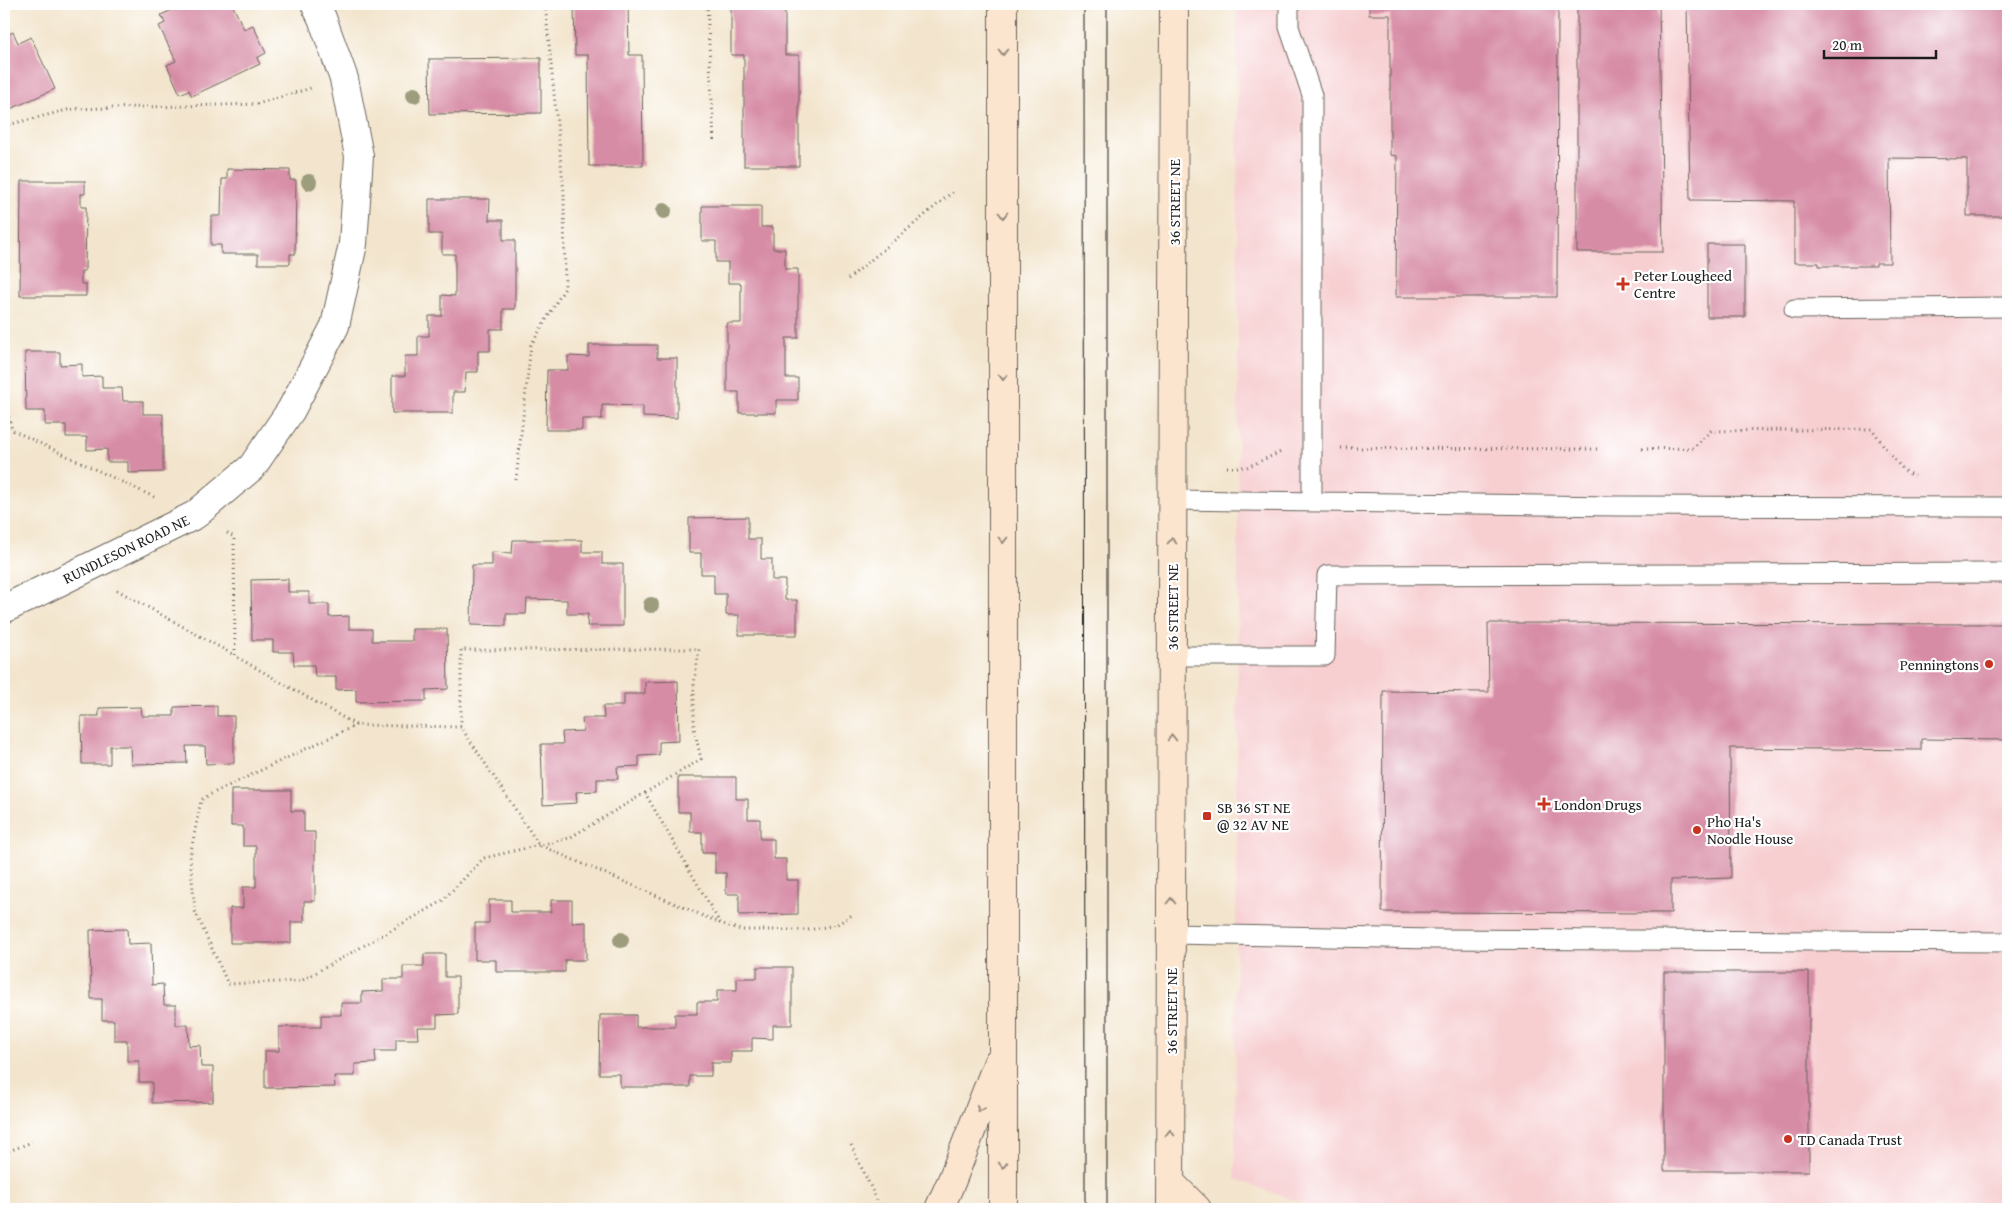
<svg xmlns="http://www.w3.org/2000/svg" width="2012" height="1213" viewBox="0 0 2012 1213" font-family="'Gentium Book Plus',serif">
<rect width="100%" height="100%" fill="#fff"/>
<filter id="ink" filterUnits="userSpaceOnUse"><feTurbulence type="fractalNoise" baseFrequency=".02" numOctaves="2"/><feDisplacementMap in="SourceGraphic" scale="10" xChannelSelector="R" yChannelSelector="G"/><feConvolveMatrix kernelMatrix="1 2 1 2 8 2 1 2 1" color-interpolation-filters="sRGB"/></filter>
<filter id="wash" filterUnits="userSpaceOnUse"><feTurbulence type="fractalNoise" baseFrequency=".0096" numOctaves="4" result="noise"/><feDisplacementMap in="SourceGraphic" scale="20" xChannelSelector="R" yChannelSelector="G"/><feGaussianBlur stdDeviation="1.12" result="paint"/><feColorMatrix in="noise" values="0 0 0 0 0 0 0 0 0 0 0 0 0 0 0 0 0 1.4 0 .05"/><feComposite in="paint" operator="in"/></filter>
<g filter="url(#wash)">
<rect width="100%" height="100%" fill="#f3e5cd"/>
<path fill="#f7cfd1" d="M1237,4H2008V1209H1317L1235,1179L1238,564Z"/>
<g id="blocks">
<path fill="#d78ca6" d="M185,4H232L244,29L253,25L266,53L257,58L260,64L192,96L189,90L180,94L167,65L176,61L159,26L165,23L161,15Z
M574,4H628L629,55H642L643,166H589L588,55H575Z
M731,4H785V55H799V166H744V55H731Z
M1369,4H1558L1557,297H1396L1397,156L1390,155V15H1369Z
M1577,4H1659L1663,252H1577Z
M1687,4H2008V216H1967V159L1889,158L1890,263H1876V266H1819V263H1794V201L1690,200Z
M4,23L9,34L13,32L18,43L31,37L55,89L4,112Z
M541,58V113L430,114L429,59Z
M227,169L290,170V180H296L295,254H290V264H258V254H221V245H211V216H221L222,179H227Z
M21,181H85V194H81V207H86L85,271H81V284H86V296H20Z
M429,199H490L489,220H503V240H515V309H503V329H490V351H478V372H466L465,392H453V413H392V376H405V356H418V336H429V316H442V295L455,296V254H442V234H429Z
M702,206H761V227H773V249H785V269H798V338H786V378H798V400H776V413H739V392H727V323H741V283H728V262H716V241H702Z
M1707,244H1745V317H1707Z
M589,345H657V358H677V418L643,417V406L602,405V419H582V430H546L547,370H568V356L589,357Z
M25,352H60V365L82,364V377L102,376V388H122L123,401H143V414H163V472L128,473V462H107V449L87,450V437H66V425H45V411H26Z
M748,517V539H761V559H772V580H785V600H797V635H739V615H726V594H714V574H701V553H689V518Z
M513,540H582V552H602V564H623V626H587L588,614H567V600L527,599L526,614H506V626L471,625L472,565H492V552L512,553Z
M288,579V592H309V604H329V617L349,616V629H372V641H412V629H447L448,689L426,690V701L356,702V689L336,690V677H315L314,665H294L293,652H273V640H252L251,580Z
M1488,623L2008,624V740L1921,739V750L1730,748L1731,878L1671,880V913L1382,912L1383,691L1489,692Z
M678,681L679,741L659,742V755L639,756V766L617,767L618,779H597V791L576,792L577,803L543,805L541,744H563L562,732L583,731L582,718H604L603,706H624V694H645V682Z
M217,706V716H234V763L206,764L205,746H186L187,763L131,764L130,746H110V764H82L81,716H99V708L141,707L142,716H174V707Z
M678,777H736V799H748V819H760V839H774V859H786V880H798V914L739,915V894H726V873H715V853H702V832H690V812H678Z
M231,790H291V811H304V832H315V901H304V922H291V943H230V908H243V887H256V846H243V826H231Z
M489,900H511V912H551V900H572V923L586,922V960H565V972H496V960H475V923H489Z
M127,929L128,944L151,943L152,985L163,984L164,1005H176V1025H188L189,1046L200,1045L201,1067H213V1102L152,1103V1082H139V1061H127V1040H114V1020H102V999H91L90,930Z
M424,954H445V977H458V1014L437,1015V1027H417L418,1039H396V1051H375L376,1063L355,1064V1076H334L335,1087L265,1088V1051H279V1027H321V1015H341V1003H362V992L383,991V979H403V966H424Z
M757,967H792V1025H773V1039L752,1038V1051H731V1063H711V1076H690V1087H620V1074H599L600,1015H636V1027H675V1014H697V1002H717V990H737V978H757Z
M1664,972H1809V1171H1664Z"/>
</g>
</g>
<g filter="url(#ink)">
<use href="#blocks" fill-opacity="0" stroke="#67625a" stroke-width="1"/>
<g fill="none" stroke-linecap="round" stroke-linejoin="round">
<g stroke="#67625a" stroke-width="21">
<path id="lane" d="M1289,4V27L1312,95V502
M1794,309L2008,307
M1173,500L1617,506L2008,507
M1172,656H1325L1327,575L2008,573
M1171,934L1434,939L2008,942"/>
</g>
<g stroke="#67625a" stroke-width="30">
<path id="street" d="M4,609L195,515L252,467L291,410L335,326L353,244L359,156L344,79L322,18L315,4"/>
</g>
<g stroke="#67625a" stroke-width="30">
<path id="secondary" d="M1003,4V1209
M1170,1182L1197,1209
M939,1209L952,1180L998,1062
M1170,1209L1174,4"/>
</g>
<path stroke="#67625a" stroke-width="3" stroke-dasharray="1 4" stroke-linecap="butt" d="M707,4L714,140
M4,126L71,109L257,104L311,88
M848,279L955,190
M4,397L12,430L154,497
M1341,448L1598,449
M1642,449L1693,448L1711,431L1872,429C1882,442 1899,471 1914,476
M1227,467H1247L1283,451
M516,480L531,345L565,288L564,193L545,4
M227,533L234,537L235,656L356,725L461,727
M117,590L234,655
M356,725L209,795L201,800L190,856L195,911L228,984L301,981L441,902L484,858L569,838L645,793L720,923L741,930H808L836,925L852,915
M645,793L701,759L694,728V684L699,649L461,650V727L539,845L720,923
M851,1145L881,1209
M4,1153L32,1142"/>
<use href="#lane" stroke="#fff" stroke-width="19"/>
<use href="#street" stroke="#fff" stroke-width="28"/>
<use href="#secondary" stroke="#fce5cf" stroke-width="28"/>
<path stroke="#1c1c1c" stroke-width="1" d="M1084,4L1085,1209
M1107,4V1209"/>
</g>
<g fill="#9d9d7e">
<circle cx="414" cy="95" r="8"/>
<circle cx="309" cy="182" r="8"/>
<circle cx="664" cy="211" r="8"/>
<circle cx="651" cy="605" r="8"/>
<circle cx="621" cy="940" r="8"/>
</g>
<defs><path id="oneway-chevron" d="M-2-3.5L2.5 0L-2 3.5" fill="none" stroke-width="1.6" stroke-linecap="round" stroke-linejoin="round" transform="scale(1.25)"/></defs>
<g stroke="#978b7e">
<use href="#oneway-chevron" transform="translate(1003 52) rotate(90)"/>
<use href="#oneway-chevron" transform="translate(1003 215) rotate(90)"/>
<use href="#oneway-chevron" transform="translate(1003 377) rotate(90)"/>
<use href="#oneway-chevron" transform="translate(1003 540) rotate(90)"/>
<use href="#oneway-chevron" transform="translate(1172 541) rotate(-90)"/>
<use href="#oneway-chevron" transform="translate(1172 738) rotate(-90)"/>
<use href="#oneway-chevron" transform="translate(1171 901) rotate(-90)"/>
<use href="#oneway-chevron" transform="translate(980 1109) rotate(111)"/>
<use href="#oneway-chevron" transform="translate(1170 1133) rotate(-90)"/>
<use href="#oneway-chevron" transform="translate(1003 1165) rotate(90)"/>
</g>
</g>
<g fill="#c8321e" stroke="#fff" stroke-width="2">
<path d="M1620.5 276.5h5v5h5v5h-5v5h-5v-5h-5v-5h5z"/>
<circle cx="1989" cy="664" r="5"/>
<path d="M1541.5 796.5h5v5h5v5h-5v5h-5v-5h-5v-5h5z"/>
<rect x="1202" y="811" width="10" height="10" rx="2.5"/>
<circle cx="1697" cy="830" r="5"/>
<circle cx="1788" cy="1139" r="5"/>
</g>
<g text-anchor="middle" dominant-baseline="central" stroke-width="4.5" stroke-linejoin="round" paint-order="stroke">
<g font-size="15" fill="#1c1c1c" stroke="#fff">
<text transform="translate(1174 202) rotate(-90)">36 STREET NE</text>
<text transform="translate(126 549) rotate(-26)">RUNDLESON ROAD NE</text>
<text transform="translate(1172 607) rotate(-90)">36 STREET NE</text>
<text transform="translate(1171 1011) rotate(-90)">36 STREET NE</text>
</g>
<g font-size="15" fill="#1c1c1c" stroke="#fff" text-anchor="start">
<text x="1634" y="275">Peter Lougheed<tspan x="1634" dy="17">Centre</tspan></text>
<text x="1979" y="664" text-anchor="end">Penningtons</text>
<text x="1554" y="804">London Drugs</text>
<text x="1217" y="807">SB 36 ST NE<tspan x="1217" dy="17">@ 32 AV NE</tspan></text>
<text x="1707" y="821">Pho Ha's<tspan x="1707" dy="17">Noodle House</tspan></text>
<text x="1798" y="1139">TD Canada Trust</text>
</g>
</g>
<rect width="2012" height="1213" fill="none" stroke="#fff" stroke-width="20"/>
<path d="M1824 50v8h112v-8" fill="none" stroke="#1c1c1c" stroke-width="2.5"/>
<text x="1832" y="50" font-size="15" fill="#1c1c1c" stroke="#ffffff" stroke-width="4" paint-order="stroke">20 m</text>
</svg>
